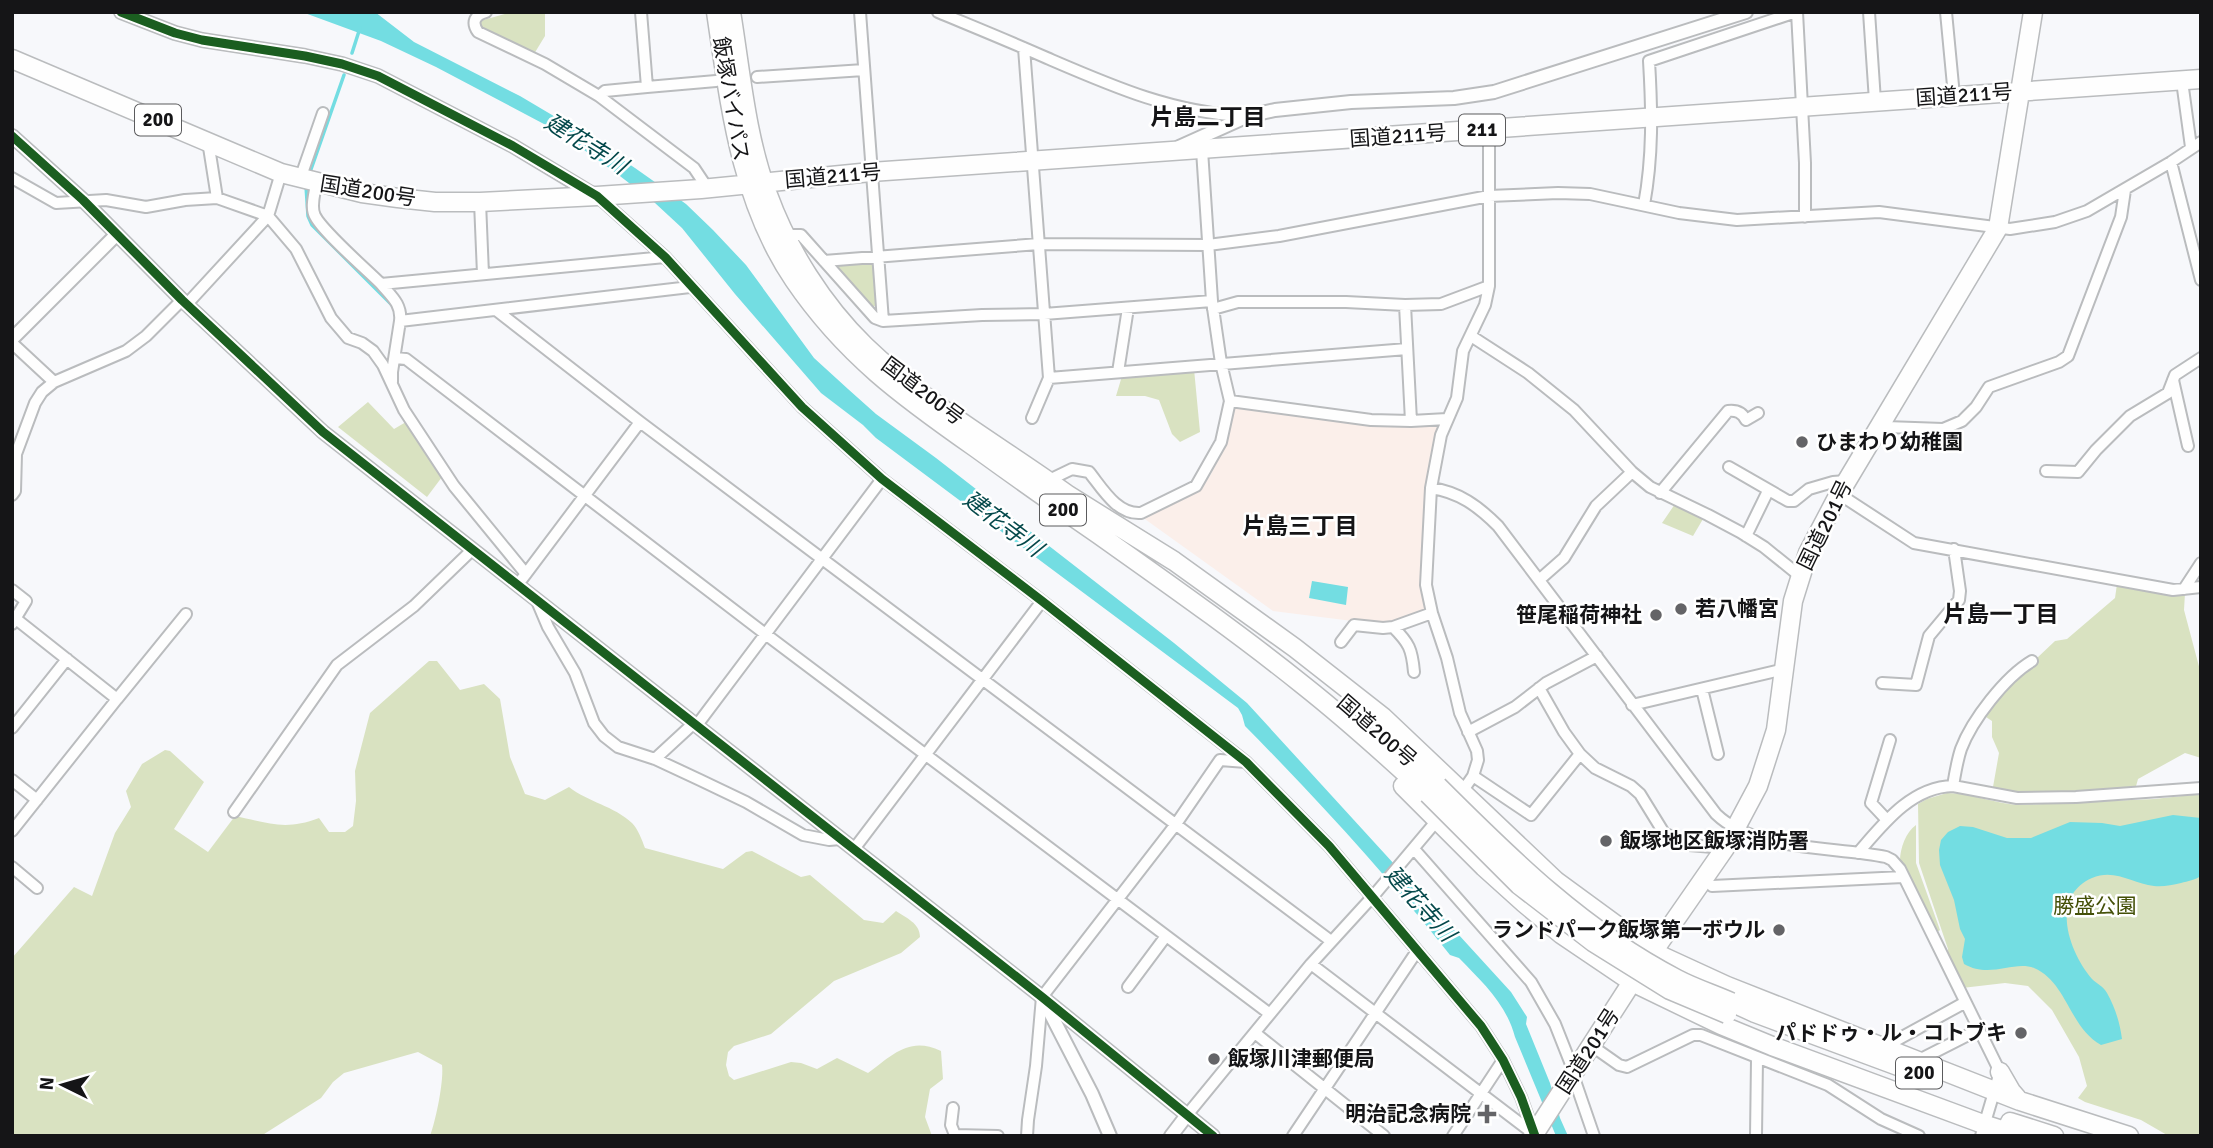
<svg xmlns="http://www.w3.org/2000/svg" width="2213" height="1148" viewBox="0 0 2213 1148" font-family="Signika,'Noto Sans JP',sans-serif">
<rect width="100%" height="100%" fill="#f7f8fb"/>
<path fill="#fbefea" d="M1233,404L1441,423L1428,611L1384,625L1273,611L1142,517L1198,490L1210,476L1225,446Z"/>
<path fill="#d9e2c1" d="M512,12H545V36L534,54L482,30L480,21Z
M870,260L875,263L878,305L872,307L835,267L837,263Z
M1194,369L1200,432L1180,442L1172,434L1159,400L1145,396H1116L1122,376Z
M368,402L394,429L406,422L442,477L427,497L338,427Z
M1675,504L1703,519L1693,536L1662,523Z
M2117,584L2185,593L2184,610L2201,674V758L2185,753L2138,779L2135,790C2089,792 2037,800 1993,787L1999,753L1992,737V721L1983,715L2018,676L2055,641L2067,639L2115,598Z
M429,661H437L460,690L484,684L500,699L510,757L525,794L545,800L569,787C588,802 614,806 632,823C638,829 642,840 645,848L723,869L746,852L752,851L801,877L810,875L864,920L883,923L896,911C906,918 920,923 920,937L901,953L834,981L771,1034L734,1046L728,1052L726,1065L729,1076L734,1080L791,1062L801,1063L817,1069L837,1058L868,1073C893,1055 909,1036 941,1051L943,1079L930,1089L925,1117L932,1136H430C436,1120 444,1081 442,1065L418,1052L344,1073L333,1082L321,1098L261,1136H12V958L74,887L92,896L115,833L131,807L126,791L142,764L165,750L170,751L204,782L174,829L208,852L235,816C269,823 285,831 319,818L329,832H345L353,826L356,801L355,771L370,713Z
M1947,793C1972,793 1995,804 2020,805L2154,799L2201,794V1136L2167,1135L2141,1120L2085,1102L2078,1098L2087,1086L2079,1057L2052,1010L2028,986L2005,983L1962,988L1947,957L1948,949L1919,863L1918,804L1927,799Z
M1916,825V863L1940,930L1936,933L1900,861C1900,848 1906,832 1916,825Z"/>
<path fill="#73dde2" d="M302,12H375L414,42L520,96L574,128L635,168L686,204L713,230L746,265L814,358L848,389L876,414L936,458L1174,643L1247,703L1511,992L1527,1017L1526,1024L1550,1083L1560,1118L1568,1136H1556L1515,1037C1506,1003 1482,982 1459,958L1450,955C1386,874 1317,799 1245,726L1242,715L1238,708L876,438L863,425L821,393L735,294L682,228L655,203L616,173L559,132L436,67L381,41Z
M1312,581L1348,587L1346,605L1309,598Z
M2173,815L2201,818V876C2195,880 2188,881 2181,883C2172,885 2163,887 2154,886C2133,884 2115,868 2092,878C2049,897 2069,952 2092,979C2097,984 2103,986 2107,993C2115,1007 2120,1023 2122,1039L2101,1045C2069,1027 2067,982 2034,968C2014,960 1990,979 1964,964L1962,957L1965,939L1960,929L1954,900L1940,865L1939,850L1941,840L1948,832L1960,826L1973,827L2007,838H2031L2070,822L2102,823L2120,826Z"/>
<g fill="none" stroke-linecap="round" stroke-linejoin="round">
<path stroke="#73dde2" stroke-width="3.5" d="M352,53L360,28
M309,175L344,75
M306,186L308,216L312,225L392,305"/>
<g stroke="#babcbe" stroke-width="14">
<path id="minor" d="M486,12C475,15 471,22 478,32L545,64L599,96
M641,12L647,87L716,81
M860,12L883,321L982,315L1044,314L1212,301
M938,12C974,27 1011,42 1047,58C1112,86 1173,113 1245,116
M1797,12L1805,163V217
M1869,12L1875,101
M1946,12L1954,96
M1024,48L1049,378L1407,349
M757,77L864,70
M2182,81L2191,147
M647,87L605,91L599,96L694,168L708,189
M208,141L217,198
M2171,162L2201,280
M12,178L56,203L106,200L146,207L185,200L217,198L268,216L296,249L331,318L348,338L362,343L373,351L383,365L404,410L454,486L526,574
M300,179L323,113
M316,183C315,193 310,207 315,216C323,232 366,269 381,284L665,257
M597,196L665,257L802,407L882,479L1042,601L1246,762L1329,846L1481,1026L1503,1060L1521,1097L1535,1136
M480,202L483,274
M1644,205C1653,156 1652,110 1649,61L1796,12
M787,235H801L875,318L883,321
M824,261L1039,244L1208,245L1279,236L1489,196L1558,193L1590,194L1679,213L1737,220L1879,212L2010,229L2055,222L2087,211L2171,162L2201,142
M381,284C391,296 402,304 400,321
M187,304L268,216L281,173
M1405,305L1411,421L1447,419
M1213,309L1238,302H1346L1405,305L1441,304L1489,286
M496,310L640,422L1331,941
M1471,336L1528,373L1574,410L1632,472L1650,487L1708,515L1740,532L1764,547L1800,576
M12,343L54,382
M395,358L406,359L764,633L1270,1014
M1118,372L1128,308
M2173,380L2188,446
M392,382V372L400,321L690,287
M1230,401L1371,420L1411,421
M1032,418L1049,378
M1881,425L1886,427L1943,429L1962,421L1976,407L1989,387L2059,362L2068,356L2121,217L2125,190
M1729,467L1788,501H1794L1809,489L1833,482L1846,481
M2046,471L2078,472L2096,450L2130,416L2168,393L2175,375L2201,358
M1047,481L1072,469L1089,472C1102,488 1117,515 1141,513L1196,486L1221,442L1230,401L1221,363L1212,301L1202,150
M1431,488C1459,492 1478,506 1498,526L1716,814C1755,852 1835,846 1886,857L1892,860L1900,869L2000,1072L1981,1136
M1660,493L1728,411C1736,410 1742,412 1746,420L1758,413
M1839,494L1914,543L2173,590L2201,587
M12,495L15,491L16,454L35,403L42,392L54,382L126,351L146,336L182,300
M1746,536L1768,491
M522,579L640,422
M1539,580L1564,558L1596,506L1632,472
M2184,589L2201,563
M12,590L26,601L12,624
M537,601L548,627L575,673L594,723L604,736L618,747L655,759L700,780L746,802L803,835L829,840L840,839
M1393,627C1409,643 1412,649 1414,672
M1341,642L1354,625L1383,628L1393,627L1432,613
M1882,683L1916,685L1929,636L1959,600L1960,591L1954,549
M1539,688L1564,732L1580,754
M1702,689L1718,754
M117,699L186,614
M1632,705L1785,669
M697,725L882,479
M12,728L67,659
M1468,732L1515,707L1546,683L1597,656
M655,759L694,723
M1473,776L1531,815L1580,754L1595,768L1631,786L1640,794L1664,833L1689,845L1725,848
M12,780L37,800
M1953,786C1955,774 1957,761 1961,749C1972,720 2005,677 2032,661
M1459,796L1473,776L1478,760L1477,751L1460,713L1447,658L1432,613L1426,585L1431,488L1441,435L1457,398L1463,351L1485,305L1489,286V130
M234,812L337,665L414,606L472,550
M1887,820L1871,803L1890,740
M12,831L117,699L16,619
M854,849L1042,601
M1414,849L1531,982L1555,1024L1574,1072
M1858,853C1883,824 1911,787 1953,786L2017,798L2076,797L2201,788
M12,867L37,888
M1712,886L1903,877
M1311,964L1534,1134
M1128,987L1166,936
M1255,1033L1384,1136
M1592,1046L1619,1065L1627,1067L1693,1035H1701L1828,1085L1881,1119L1919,1136
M1884,1047L1964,1003
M1919,1060L1978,1030
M1573,1075L1594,1136
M953,1108L951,1125L955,1135L998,1136
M1187,1115L1311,964L1375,894L1439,818
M1027,1136L1028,1120L1036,1066L1042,997L1176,824L1220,760L1246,762
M1293,1136L1417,951
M1453,1136L1503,1060
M1756,1136L1757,1059"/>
</g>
<g stroke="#babcbe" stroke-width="16">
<path id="tertiary" d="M121,12L175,33L202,40L305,56L342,64L378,76L513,146L596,196
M12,136L83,200L182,300L323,432L1042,997L1213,1136
M1179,147L1248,116L1275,110L1351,102L1454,98L1494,92L1746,12
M12,339L116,235
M1044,1001L1092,1094L1110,1136
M1171,1136L1187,1115"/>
</g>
<g stroke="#babcbe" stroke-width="21">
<path id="trunk" d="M716,12C730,105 740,200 794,280C845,355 903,397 976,448C1016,477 1057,506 1098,534C1167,583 1237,632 1303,685C1346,719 1387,756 1428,794
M731,12C741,73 746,137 768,195C788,250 823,305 865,346C926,405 1007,450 1075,500
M12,59L281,173L362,193L398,198L435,202H480L597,196L701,189L871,172L2201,79
M1068,495L1174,561L1295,648L1383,717L1556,881L1653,952L1727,986L2020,1101L2129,1136
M1390,740L1438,786
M1403,786L1484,867L1524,903L1561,934L1632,982L1721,1025L1772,1046L1983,1124L2021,1136
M1731,1002L1755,1013L1914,1072
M2000,1072L2011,1091L2017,1098
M2010,1122L2054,1136
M1533,1136L1632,982L1725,848L1758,786L1776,730L1793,601L1808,553L1839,494L1998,228L2033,12"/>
</g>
<use href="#minor" stroke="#fefefe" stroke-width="10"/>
<use href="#tertiary" stroke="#fefefe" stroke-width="12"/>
<use href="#trunk" stroke="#fefefe" stroke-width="18"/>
<g stroke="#babcbe" stroke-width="21" stroke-linecap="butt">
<path id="trunk-bridge" d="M1438,786C1511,859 1584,931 1677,979C1694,988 1713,994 1731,1002
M1428,794L1519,885L1593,942L1670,990L1727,1014"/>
</g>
<use href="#trunk-bridge" stroke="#fefefe" stroke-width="18"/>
<g stroke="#fff" stroke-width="13">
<path id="cycleway" d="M121,12L175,33L202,40L305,56L342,64L378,76L513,146L597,196L665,257L802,407L882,479L1042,601L1246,762L1329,846L1481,1026L1503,1060L1521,1097L1535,1136
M12,136L83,200L182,300L323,432L1042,997L1213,1136"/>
</g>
<use href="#cycleway" stroke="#1b5e20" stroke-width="9"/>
</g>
<g fill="#646467" stroke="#fff" stroke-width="2.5">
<circle cx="1802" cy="442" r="7"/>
<circle cx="1681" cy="609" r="7"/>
<circle cx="1656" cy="615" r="7"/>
<circle cx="1606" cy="841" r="7"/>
<circle cx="1779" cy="930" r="7"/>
<circle cx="2021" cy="1033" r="7"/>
<circle cx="1214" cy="1059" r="7"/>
<path d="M1483.5 1103.5h7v7h7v7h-7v7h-7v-7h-7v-7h7z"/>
</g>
<g text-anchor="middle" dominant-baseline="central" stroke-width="5" stroke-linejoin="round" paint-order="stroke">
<g fill="#fff" stroke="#5b5b5d" stroke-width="2">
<rect x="135" y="104.5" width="46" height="31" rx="5"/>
<rect x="1459" y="114.5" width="46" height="31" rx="5"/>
<rect x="1040" y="494.5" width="46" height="31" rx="5"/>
<rect x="1896" y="1057.5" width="46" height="31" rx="5"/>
</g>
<g font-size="19" font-weight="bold" fill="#151517">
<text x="158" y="120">200</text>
<text x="1482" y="130">211</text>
<text x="1063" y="510">200</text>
<text x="1919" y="1073">200</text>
</g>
<g font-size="21" fill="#151517" stroke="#fff">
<text transform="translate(1964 95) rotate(-4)">国道211号</text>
<text transform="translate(731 99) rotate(80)">飯塚バイパス</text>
<text transform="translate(1398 136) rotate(-4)">国道211号</text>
<text transform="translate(833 176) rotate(-5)">国道211号</text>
<text transform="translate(368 191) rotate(9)">国道200号</text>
<text transform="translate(923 391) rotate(37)">国道200号</text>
<text transform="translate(1825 525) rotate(-64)">国道201号</text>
<text transform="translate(1377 731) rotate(41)">国道200号</text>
<text transform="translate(1588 1051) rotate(-57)">国道201号</text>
</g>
<g font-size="21" font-weight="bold" fill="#151517" stroke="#fff" text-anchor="start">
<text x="1816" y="442">ひまわり幼稚園</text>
<text x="1695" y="609">若八幡宮</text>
<text x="1642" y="615" text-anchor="end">笹尾稲荷神社</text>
<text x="1620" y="841">飯塚地区飯塚消防署</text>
<text x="1765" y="930" text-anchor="end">ランドパーク飯塚第一ボウル</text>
<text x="2007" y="1033" text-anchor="end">パドドゥ・ル・コトブキ</text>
<text x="1228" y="1059">飯塚川津郵便局</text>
<text x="1471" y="1114" text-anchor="end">明治記念病院</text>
</g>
<g font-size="21" fill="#445008" stroke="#fff">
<text x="2095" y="906">勝盛公園</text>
</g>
<g font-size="23" font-weight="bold" fill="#151517" stroke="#fff">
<text x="1208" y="117">片島二丁目</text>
<text x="1300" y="526">片島三丁目</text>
<text x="2001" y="614">片島一丁目</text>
</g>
<g font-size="23" font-style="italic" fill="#05494b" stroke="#fff">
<text transform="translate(586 144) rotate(32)">建花寺川</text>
<text transform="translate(1003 524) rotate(37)">建花寺川</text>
<text transform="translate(1420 904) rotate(48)">建花寺川</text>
</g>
</g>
<rect width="2213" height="1148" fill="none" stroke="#151517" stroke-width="28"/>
<g transform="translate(63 1085) rotate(275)" stroke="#ffffff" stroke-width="5" paint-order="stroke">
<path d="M0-5L12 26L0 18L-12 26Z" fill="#151517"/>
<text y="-10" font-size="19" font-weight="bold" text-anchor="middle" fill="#151517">N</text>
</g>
</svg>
